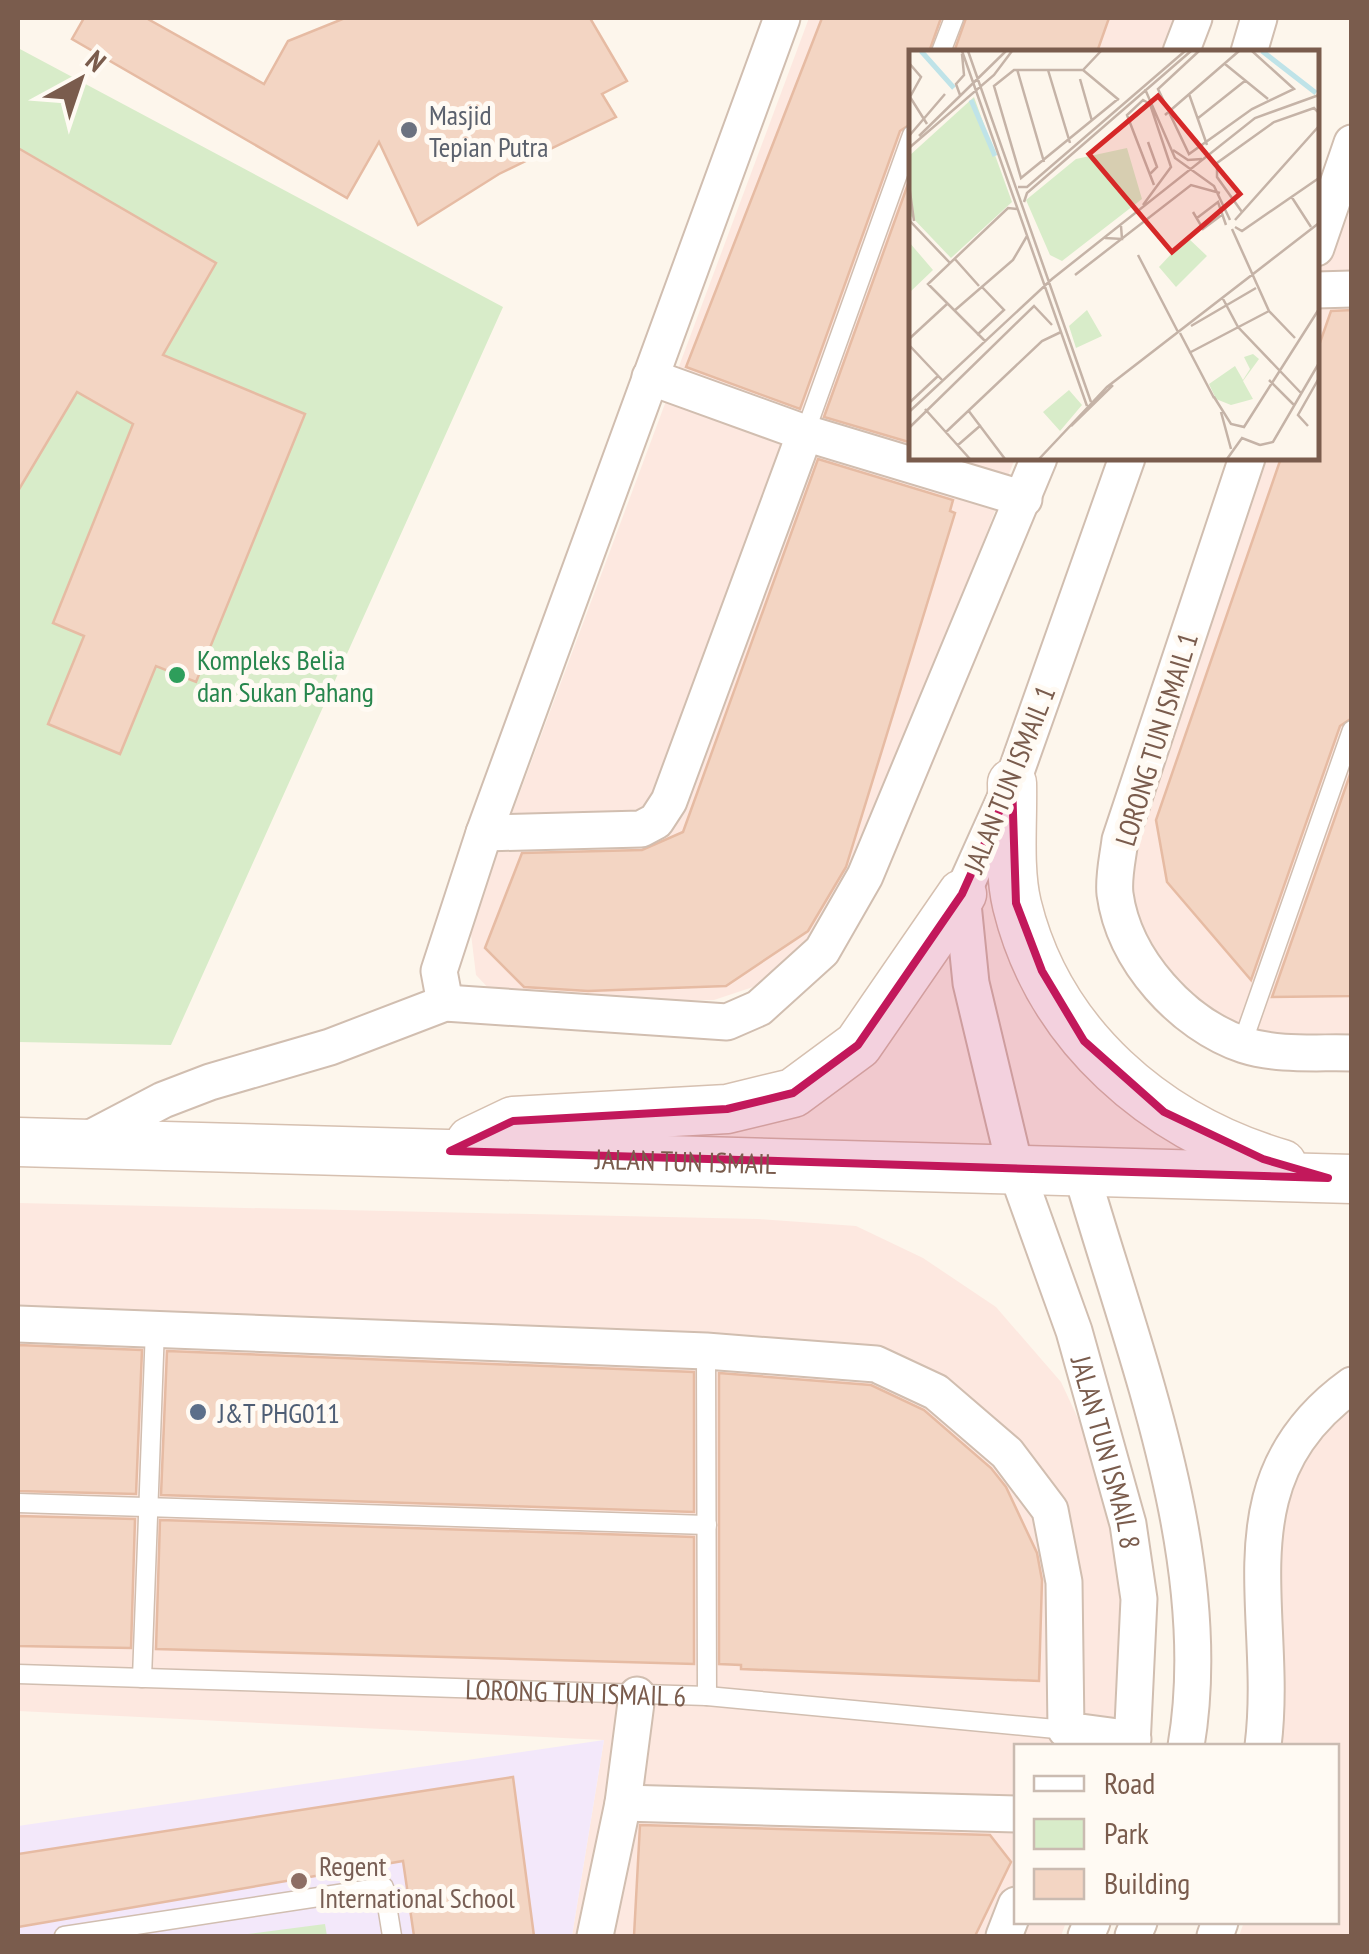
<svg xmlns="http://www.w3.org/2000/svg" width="1369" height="1954" viewBox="0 0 1369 1954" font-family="'PT Sans Narrow',sans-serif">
<rect width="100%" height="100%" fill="#fdf6ec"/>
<path fill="#fde8e0" d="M809,18H1180L1169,52H912V458H1015L856,878L816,936L759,985L714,1000L526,1004L495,995L476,975L470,926Z
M1351,136V1063L1266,1060L1153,991L1115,848L1245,458H1316L1317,242Z
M18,1203L758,1219L856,1226L923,1258L996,1307L1061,1382L1097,1459L1122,1550L1123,1658L1111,1746H1016V1922H1066L1061,1936H572L604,1740L18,1711Z
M1351,1394V1936H1239L1244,1922H1336V1746H1269L1286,1469Z"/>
<path fill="#f3e8fa" d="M604,1740L572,1936H18V1826Z"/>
<path fill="#d8ecc9" d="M18,48L503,307L171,1045L18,1042Z
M325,1924L327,1936H232Z"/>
<path fill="#f3d5c3" stroke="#e6bba3" stroke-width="2.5" d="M84,18H146L264,84L288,41L345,18H590L627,81L602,94L616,117L499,174L418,225L379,142L347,198L72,39Z
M822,18H941L929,52H912V123L900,131L800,409L686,367Z
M966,18H1109L1097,52H954Z
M18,148L216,263L163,355L305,414L196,682L156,666L120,754L48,724L84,636L53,623L133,424L77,392L18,491Z
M912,173V443L824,417Z
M1352,310V718L1340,726L1251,980L1167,882L1156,820L1281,458H1316V354L1331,311Z
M818,459L953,500L950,511L955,513L846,867L808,931L726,986L588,991L524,987L485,948L522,853L642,850L683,832Z
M1352,769V996L1272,997Z
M18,1345L142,1350L136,1494L18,1491Z
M167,1351L694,1372V1512L161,1495Z
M719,1373L871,1385L924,1410L991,1468L1006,1487L1037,1553L1042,1580L1039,1681L741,1669V1665L719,1664Z
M18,1516L135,1519L131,1648L18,1646Z
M160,1520L694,1537V1664L156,1649Z
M513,1777L534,1936H414L403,1861L18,1927V1854Z
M640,1825L990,1835L1011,1862L975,1936H634Z"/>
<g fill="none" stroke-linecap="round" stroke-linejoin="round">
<g stroke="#d1beb0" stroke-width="21">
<g id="service">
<path d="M941,52L954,18"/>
<path d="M805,433L912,135"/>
<path d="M1242,1044L1352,730"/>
<path d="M706,1351L707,1696"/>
<path d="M18,1503L707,1525"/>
<path id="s1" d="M18,1674L707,1696L1066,1730"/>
<path d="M142,1678L155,1328"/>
<path d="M64,1936L384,1887L392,1936"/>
</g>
</g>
<g stroke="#d1beb0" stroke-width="39">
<g id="minor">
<path d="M1181,52L1194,18"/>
<path d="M1249,52L1259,18"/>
<path d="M1316,248L1352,143"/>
<path d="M1316,290L1352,289"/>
<path d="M650,377L805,433L1024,499"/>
<path id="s2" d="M1127,458L1012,783L962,894L971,983L1015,1167L1074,1331L1128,1524L1139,1599L1132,1746"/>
<path d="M1247,458L1120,840C1118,857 1113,877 1115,894C1124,960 1182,1024 1244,1045C1278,1056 1317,1052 1352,1053"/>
<path d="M484,833L641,829L656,821L669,801L805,433"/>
<path d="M445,1003L439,971L484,833L782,18"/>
<path d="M81,1143L163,1100L210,1082L330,1047L445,1003L727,1022L759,1008L822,951L865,876L1039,458"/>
<path d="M1080,1168C1132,1349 1218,1558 1186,1746"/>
<path d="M18,1324L706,1351L876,1364L936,1392L1007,1453L1050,1510L1064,1582L1066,1730L1133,1739"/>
<path d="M1263,1746C1280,1611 1217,1482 1352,1385"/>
<path d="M623,1803L1016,1814"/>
<path d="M595,1936L623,1803L637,1695"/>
<path d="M1004,1936L1016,1905"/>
<path d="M1086,1936L1092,1922"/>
<path d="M1133,1936L1139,1922"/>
<path d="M1215,1936L1220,1922"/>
</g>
</g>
<g stroke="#d6c0b0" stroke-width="51">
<g id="secondary">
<path d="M1012,783C1013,821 1008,868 1017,905C1049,1036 1156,1127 1282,1164"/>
<path d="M471,1141L513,1121L727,1109L793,1093L858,1045L962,894"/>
<path id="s3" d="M18,1142L1352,1179"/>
</g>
</g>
<use href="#service" stroke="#fff" stroke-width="18"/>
<use href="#minor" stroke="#fff" stroke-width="35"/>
<use href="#secondary" stroke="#fff" stroke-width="48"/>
</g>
<path fill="#c2185b" fill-opacity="0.2" stroke="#c2185b" stroke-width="8" stroke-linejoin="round" d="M1012,783L1016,903L1042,971L1084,1041L1164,1112L1263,1159L1328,1178L450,1151L513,1121L727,1109L793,1093L858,1045L962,894Z"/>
<circle fill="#6b7280" stroke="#fffaf3" stroke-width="4" cx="409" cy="130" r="10"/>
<circle fill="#2e9e5b" stroke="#fffaf3" stroke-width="4" cx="177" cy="675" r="10"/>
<circle fill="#5c6f8a" stroke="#fffaf3" stroke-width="4" cx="198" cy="1412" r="10"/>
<circle fill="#8d6e63" stroke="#fffaf3" stroke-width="4" cx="299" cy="1881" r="10"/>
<g text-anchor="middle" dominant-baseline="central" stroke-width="10" stroke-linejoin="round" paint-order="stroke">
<g font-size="28" fill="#5b616d" stroke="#fffaf3" text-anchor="start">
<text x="429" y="114">Masjid<tspan x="429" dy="32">Tepian Putra</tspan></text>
</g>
<g font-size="28" fill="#27864d" stroke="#fffaf3" text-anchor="start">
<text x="197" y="659">Kompleks Belia<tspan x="197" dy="32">dan Sukan Pahang</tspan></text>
</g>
<g font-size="28" fill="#7a5c4d" stroke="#fffaf3">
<text transform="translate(1156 739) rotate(-73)">LORONG TUN ISMAIL 1</text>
<text transform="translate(1009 779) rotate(-68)">JALAN TUN ISMAIL 1</text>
<text stroke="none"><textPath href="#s3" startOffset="668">JALAN TUN ISMAIL</textPath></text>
<text stroke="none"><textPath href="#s2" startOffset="1045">JALAN TUN ISMAIL 8</textPath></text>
<text stroke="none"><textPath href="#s1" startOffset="558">LORONG TUN ISMAIL 6</textPath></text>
</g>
<g font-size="28" fill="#4e5e75" stroke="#fffaf3" text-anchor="start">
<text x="218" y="1412">J&amp;T PHG011</text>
</g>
<g font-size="28" fill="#785e54" stroke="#fffaf3" text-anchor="start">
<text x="319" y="1865">Regent<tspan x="319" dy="32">International School</tspan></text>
</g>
</g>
<g transform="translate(909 50)">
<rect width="410" height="410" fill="#fdf6ec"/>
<path d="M65,47L103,152L42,208L0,164V106ZM218,98L233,149L153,211L141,205L117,150L167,109ZM278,187L298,206L267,237L250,217ZM0,192L24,220L0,243ZM178,260L193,286L167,298L160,276ZM344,304L350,309L334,331L344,349L322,355L307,349L300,334L326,316L334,330L341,319L335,307ZM160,340L173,355L151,381L134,362Z" fill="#d8ecc9"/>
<path fill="none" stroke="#bfe3e8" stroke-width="5" d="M12,1L45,38M353,1L407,43M62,50L86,106"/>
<path fill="none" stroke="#c5b3a7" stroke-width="2.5" d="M53,1L178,356M59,1L182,352M192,1L174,20H105L85,36L112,128L209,49M290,1L249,39L280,104L343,59L385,39L343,1M0,13L12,27L1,47L18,74M316,14L359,49M108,19L135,112M139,20L161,93M174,20L210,50M171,29L183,71M236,39L266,108L305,136L321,170M280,44L298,95M51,45L47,34L55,25L53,4M256,65L330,1M288,69L337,30M0,86L36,44M10,86L97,1M239,92L248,117L241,124M0,98L85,25L103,1M264,100L279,110L293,109M0,135L5,171M109,137H118L276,1M382,146L402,177M115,152L118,143L282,1M234,155L262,117L241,54L234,50L218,65L245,135M284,162L294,179L314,164M333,162L308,127V113L365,72L405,58L410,63M288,168L309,152L317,175M0,170L41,213M326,170L410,76M326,177L333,181L410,128M323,179L360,261L386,288M196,188L213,189L212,176M229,205L269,282M45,208L70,236M166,225L282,135L311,143M313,247L329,277L392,343M45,261L104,210L118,186M282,276L347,238M271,283L305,348M68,285L95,260L73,237M0,289L38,254M76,291L19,234L99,158L108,159M0,295L34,331M280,303L360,261M360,330L385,355M305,347L322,374L335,377L410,259M0,353L29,326M16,359L61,409M59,360L96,409M0,362L143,229L346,68L410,45M312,362L322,399M162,376L204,335M399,376L389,365L410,328M1,377L125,256L143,275M37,382L133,291L152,282M49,395L72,375M351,395L364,392L410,313M130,409L198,337L410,173M318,409L333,388L351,395"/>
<path fill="#d62828" fill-opacity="0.15" stroke="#d62828" stroke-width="5" d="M249,46L331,144L263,202L180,104Z"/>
<rect width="410" height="410" fill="none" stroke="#7a5c4d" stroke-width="5"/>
</g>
<rect width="1369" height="1954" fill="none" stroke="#7a5c4d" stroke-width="40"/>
<rect x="1014" y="1744" width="325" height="180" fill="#fffaf3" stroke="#cabbb1" stroke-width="2.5"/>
<rect x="1034" y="1776" width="50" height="15" fill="#ffffff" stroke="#cabbb1" stroke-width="2.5"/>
<text x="1104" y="1794" font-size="30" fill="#7a5c4d">Road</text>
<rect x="1034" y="1819" width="50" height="30" fill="#d8ecc9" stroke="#cabbb1" stroke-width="2.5"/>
<text x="1104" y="1844" font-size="30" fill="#7a5c4d">Park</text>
<rect x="1034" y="1869" width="50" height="30" fill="#f3d5c3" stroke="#cabbb1" stroke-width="2.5"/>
<text x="1104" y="1894" font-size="30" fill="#7a5c4d">Building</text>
<g transform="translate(80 80) rotate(40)" stroke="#fffaf3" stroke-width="8" paint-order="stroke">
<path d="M0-8L18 38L0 25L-18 38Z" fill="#7a5c4d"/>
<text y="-15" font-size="28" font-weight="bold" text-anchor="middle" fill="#7a5c4d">N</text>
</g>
</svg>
